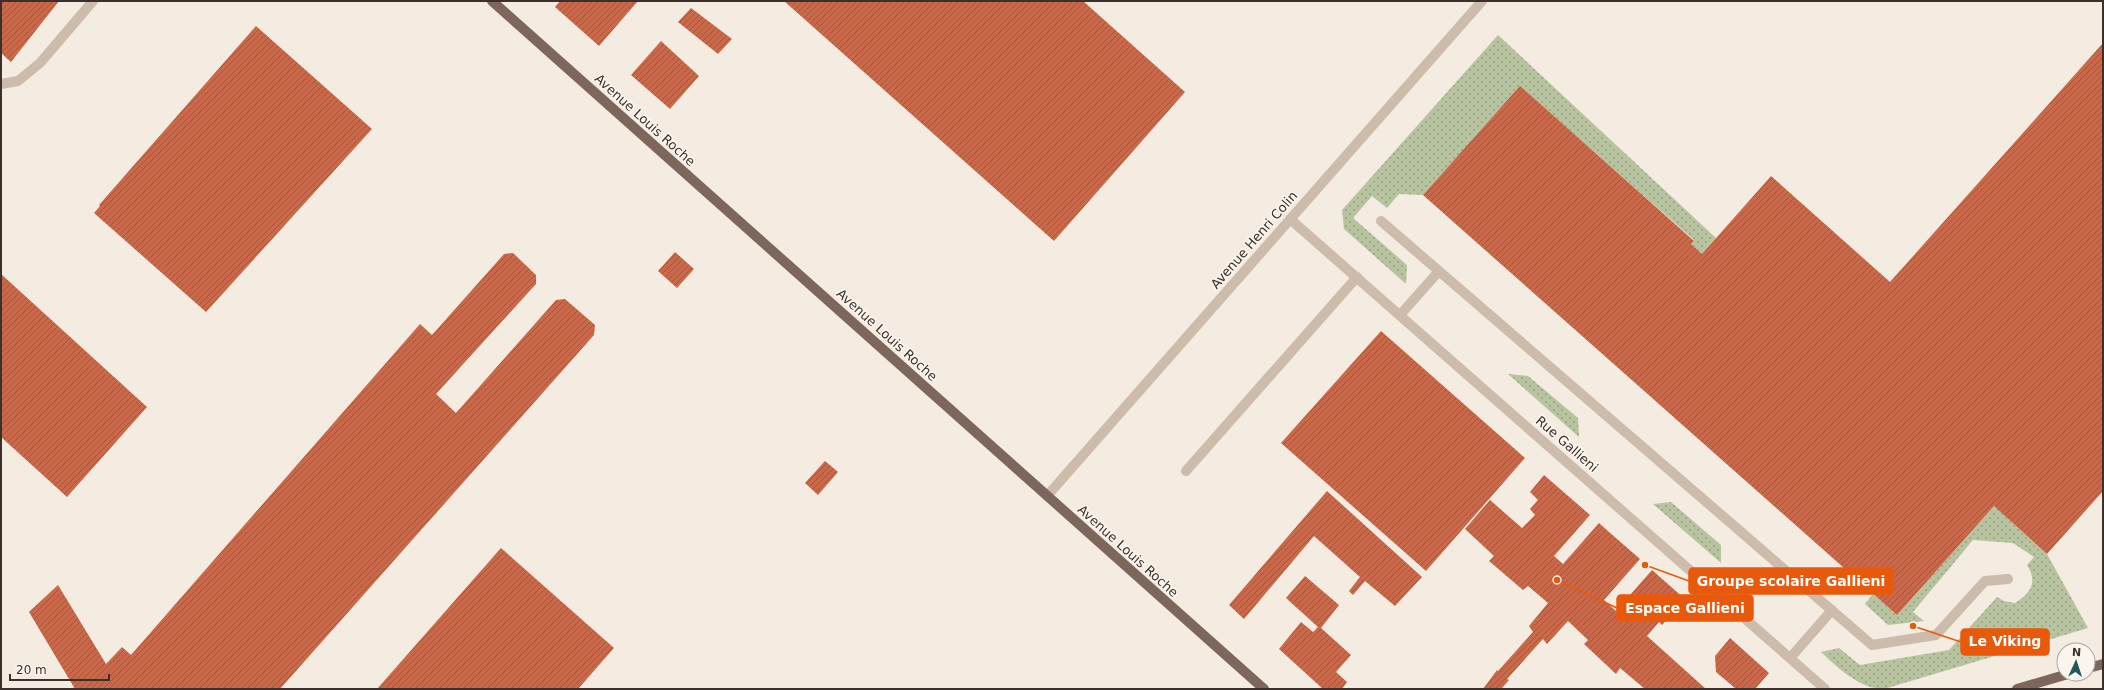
<svg xmlns="http://www.w3.org/2000/svg" width="2104" height="690" viewBox="0 0 2104 690" font-family="'DejaVu Sans',sans-serif">
<defs>
<pattern id="grass-dots" width="8" height="8" patternUnits="userSpaceOnUse"><rect width="8" height="8" fill="#b8c4a0"/><path d="M2 2h.1M6 6h.1" fill="none" stroke="#97a083" stroke-width="1.8" stroke-linecap="round"/></pattern>
<pattern id="building-hatch" width="6" height="6" patternUnits="userSpaceOnUse"><rect width="6" height="6" fill="#c8694b"/><path d="M-1 1l2-2M0 6l6-6M5 7l2-2" fill="none" stroke="#a4573f"/></pattern>
</defs>
<rect width="100%" height="100%" fill="#f4ebe1"/>
<path fill="url(#grass-dots)" d="M1498,35L1716,238L1702,254L1691,244L1694,240L1520,87L1423,195L1399,194L1387,208L1372,196L1353,218L1407,265L1406,284L1344,229L1342,210Z
M1508,374L1528,376L1578,418L1579,437Z
M1671,502L1721,545V563L1653,504Z
M1994,506L2047,554L2088,628L1884,689C1860,689 1838,668 1821,652L1839,648L1860,665L1949,650L1997,597L2004,601L2015,603C2031,593 2038,582 2027,565L2034,557L2013,543L1973,540L1913,612L1924,621L1888,625L1865,604L1873,594L1897,615Z"/>
<path fill="url(#building-hatch)" d="M1,1H59L11,62L1,53Z
M560,1H638L599,46L555,7Z
M784,1H1083L1185,92L1054,241Z
M691,8L732,39L718,54L678,22Z
M256,26L372,129L206,312L94,213L100,206L99,205Z
M661,41L699,76L670,109L631,75Z
M2103,43V491L2047,554L1994,506L1897,615L1423,195L1520,86L1694,241L1691,244L1702,254L1771,176L1890,282Z
M675,252L694,269L677,288L658,271Z
M513,253L536,275V284L436,394L456,413L556,300L565,299L595,325L594,335L280,689H75L29,612L58,585L106,664L122,647L131,655L420,324L432,335L504,254Z
M1,274L147,407L67,497L1,437Z
M1381,331L1525,458L1426,571L1281,443Z
M825,461L838,472L818,495L805,483Z
M1544,475L1590,515L1554,556L1563,564L1599,523L1609,532L1640,559L1604,600L1616,611L1652,570L1695,608L1683,621L1673,612L1662,625L1659,622L1647,636L1706,689H1645L1620,668L1616,674L1584,644L1588,640L1568,621L1547,644L1543,639L1507,679L1509,680L1502,688L1483,689L1497,670L1498,671L1533,632L1529,626L1548,603L1528,586L1523,590L1489,561L1494,556L1465,529L1490,500L1522,528L1535,515L1530,509L1538,500L1530,492Z
M1327,491L1422,577L1395,606L1365,581L1353,595L1349,591L1360,577L1314,536L1244,619L1229,605Z
M501,548L614,648L578,689H377Z
M1305,576L1339,605L1321,628L1351,655L1336,672L1347,682L1342,689H1323L1279,649L1301,622L1313,632L1318,627L1286,598Z
M1730,638L1769,673L1755,689H1736L1716,672L1715,656Z"/>
<g fill="none" stroke-linecap="round" stroke-linejoin="round">
<path stroke="#cdbbac" stroke-width="10" d="M1,84L18,81L40,63L93,1
M1290,219L1825,689
M1381,221L1872,645L1936,635L1985,581L2008,579
M1400,315L1439,271
M1186,471L1357,277
M1047,496L1482,1
M1791,657L1832,610"/>
<path stroke="#7d675c" stroke-width="10" d="M492,1L1264,689
M2088,668L2103,664
M2017,689L2068,674"/>
</g>
<g text-anchor="middle" dominant-baseline="central" stroke-width="3.5" stroke-linejoin="round" paint-order="stroke">
<g font-size="13" fill="#3b302b" stroke="#fbf5ee">
<text transform="translate(645 120) rotate(42)">Avenue Louis Roche</text>
<text transform="translate(1254 240) rotate(-49)">Avenue Henri Colin</text>
<text transform="translate(887 335) rotate(42)">Avenue Louis Roche</text>
<text transform="translate(1567 444) rotate(41)">Rue Gallieni</text>
<text transform="translate(1128 551) rotate(42)">Avenue Louis Roche</text>
</g>
</g>
<path fill="none" stroke="#e8590c" stroke-width="1.5" d="M1645 565L1689 581M1557 580L1617 608M1913 626L1961 642"/>
<g fill="#e8590c" stroke="#fbf5ee" stroke-width="1.5">
<circle cx="1645" cy="565" r="4"/>
<circle cx="1557" cy="580" r="4"/>
<circle cx="1913" cy="626" r="4"/>
</g>
<g fill="#e8590c" stroke="#e8590c" stroke-width="1.5">
<rect x="1689" y="568" width="204" height="26" rx="4"/>
<rect x="1617" y="595" width="136" height="26" rx="4"/>
<rect x="1961" y="629" width="88" height="26" rx="4"/>
</g>
<g font-size="14" text-anchor="middle" font-weight="bold" fill="#fff">
<text x="1791" y="586">Groupe scolaire Gallieni</text>
<text x="1685" y="613">Espace Gallieni</text>
<text x="2005" y="646">Le Viking</text>
</g>
<rect width="2104" height="690" fill="none" stroke="#3b302b" stroke-width="4"/>
<g transform="translate(2076 662) rotate(3)"><circle r="19" fill="#fbf5ee" stroke="#aea6a0"/>
<path d="M0-3L7 15L0 10L-7 15Z" fill="#1f5a5e"/>
<text y="-6" font-size="11" font-weight="bold" text-anchor="middle" fill="#3b302b">N</text>
</g>
<path d="M10 674v6h99v-6" fill="none" stroke="#3b302b" stroke-width="2"/>
<text x="16" y="674" font-size="12" fill="#3b302b" stroke="#fbf5ee" stroke-width="3" paint-order="stroke">20 m</text>
</svg>
